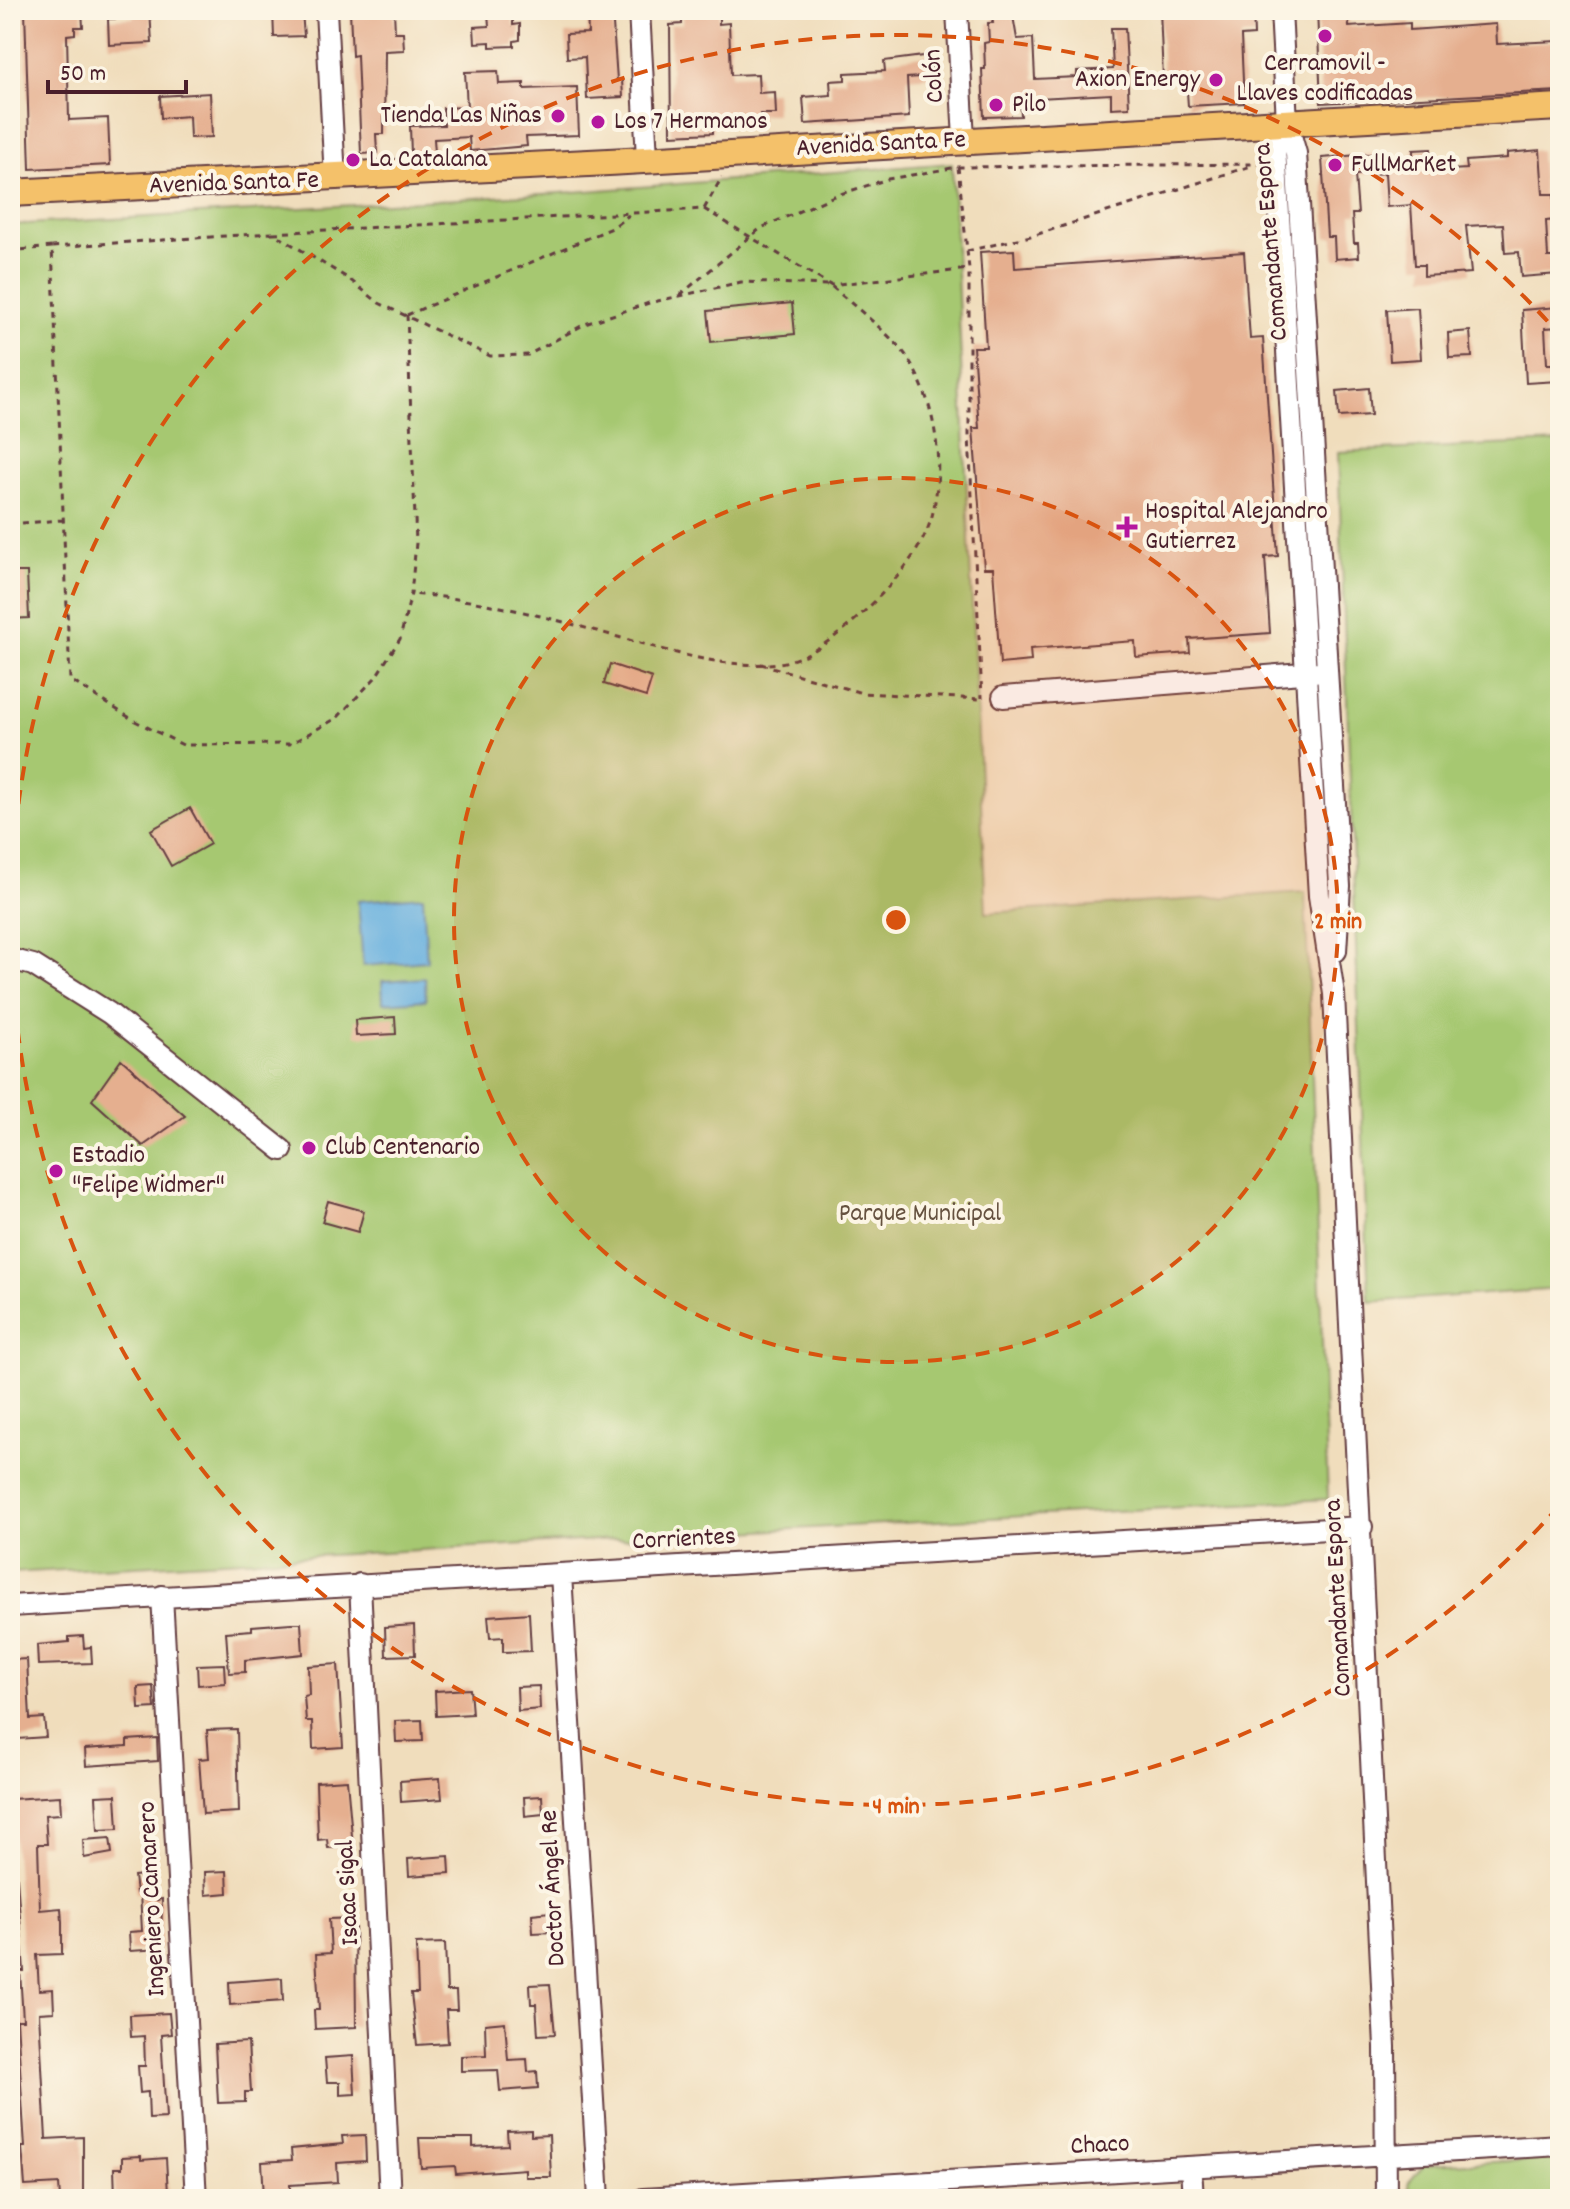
<svg xmlns="http://www.w3.org/2000/svg" width="1570" height="2209" viewBox="0 0 1570 2209" font-family="Dekko,sans-serif">
<rect width="100%" height="100%" fill="#fcf5e5"/>
<filter id="ink" filterUnits="userSpaceOnUse"><feTurbulence type="fractalNoise" baseFrequency=".0125" numOctaves="2"/><feDisplacementMap in="SourceGraphic" scale="16" xChannelSelector="R" yChannelSelector="G"/><feConvolveMatrix kernelMatrix="1 2 1 2 8 2 1 2 1" color-interpolation-filters="sRGB"/></filter>
<filter id="wash" filterUnits="userSpaceOnUse"><feTurbulence type="fractalNoise" baseFrequency=".006" numOctaves="4" result="noise"/><feDisplacementMap in="SourceGraphic" scale="32" xChannelSelector="R" yChannelSelector="G"/><feGaussianBlur stdDeviation="1.8" result="paint"/><feColorMatrix in="noise" values="0 0 0 0 0 0 0 0 0 0 0 0 0 0 0 0 0 1.4 0 .05"/><feComposite in="paint" operator="in"/></filter>
<g filter="url(#wash)">
<rect width="100%" height="100%" fill="#f0ddbc"/>
<path fill="#a6c871" stroke="#78744e" stroke-width="2" d="M952,163L986,913L1305,892L1328,1499L10,1573V225L560,193Z
M1560,442V1289L1369,1302L1338,452Z
M1560,2159V2199H1410L1408,2183L1424,2165Z"/>
<path fill="#68b0df" stroke="#596885" stroke-width="2" d="M423,896L427,961L363,966L358,901Z
M425,978L426,1000L383,1003L382,981Z"/>
<g id="blocks">
<path fill="#e5af8f" d="M25,10H82L83,27H75V34L67,35L69,120L108,118L110,165L30,169Z
M133,10H150L152,43L109,45L108,19L134,18Z
M273,10L302,12L304,36L274,37Z
M350,10H394L395,32H403L404,50L385,51L384,134H376L377,153L361,154L357,55L352,56Z
M587,10H612L617,80H622L623,97L587,99L585,57L567,58L566,34L588,33Z
M682,10H719V24L729,23L731,75L758,74L759,93L775,92L776,114H760L761,121L713,124V133L671,135L670,25L682,24Z
M1160,10H1253L1254,35L1241,36L1244,103L1188,106L1186,77L1163,78Z
M1317,10H1348L1349,27L1410,23V30L1496,24L1497,44L1558,41L1560,91L1321,103Z
M513,12V25L520,24V40L514,41V46L490,47V42L475,43L474,27L489,26L488,13Z
M1013,16L1017,39L1033,38L1035,79L1077,77V71L1113,69L1111,28H1125L1129,107L1111,108V94L1020,99L1021,116L984,117L982,69H985L984,43L989,42L988,23H993L992,17Z
M931,55L932,76L907,78L909,117L805,124L803,97L831,95L830,81L845,80V73L885,71L884,61Z
M498,71L499,84L524,83V89L577,87L579,135L526,137L527,146L470,151L469,137L434,139L435,153L411,154L410,126L444,125L443,108L467,107L465,72Z
M210,93L212,137L190,138L189,116L161,118L160,96Z
M1431,149L1432,171L1467,169L1466,161L1507,158V153L1540,150L1543,194H1554L1556,220L1546,221L1548,257H1556L1558,274L1521,277L1519,252L1505,253L1503,224L1466,226L1471,273L1424,276V265H1415L1411,205L1387,207L1385,173L1355,175L1358,214H1352L1354,243H1358L1359,257L1335,259L1334,237H1327L1322,158L1383,153V158L1413,156V150Z
M1014,250L1015,268L1244,252L1250,339L1263,338L1278,556L1265,557L1270,633L1189,639L1190,653L1136,657L1135,641L1030,649L1031,661L1000,664L993,568H984L973,428H979L973,347H986L980,252Z
M792,303L795,334L711,342L708,311Z
M1558,307L1559,327L1545,328L1547,364H1557L1558,381L1526,383L1522,310Z
M1418,308L1421,359L1390,361L1387,310Z
M1470,331L1472,357L1449,358L1448,333Z
M1369,388L1371,415L1339,417L1337,391Z
M10,572H27L29,618L10,619Z
M610,664L652,678L646,697L604,684Z
M190,808L210,844L171,866L151,830Z
M395,1017L396,1034L356,1036L355,1020Z
M121,1059L185,1116L143,1146L92,1100Z
M328,1201L364,1211L358,1232L322,1222Z
M529,1613L531,1651L503,1652V1637L490,1638L488,1616Z
M291,1623H301L303,1654L245,1660V1672L229,1673L226,1632L252,1630V1626Z
M414,1625L415,1655L386,1656L385,1627Z
M83,1636L84,1648L91,1647L92,1663L38,1665L37,1645L69,1642V1637Z
M27,1659L30,1719L44,1718L46,1737L17,1739L15,1696H10V1660Z
M224,1664L225,1683L198,1685L197,1665Z
M338,1664L343,1747L313,1749L312,1721H306L304,1696L309,1695L308,1666Z
M153,1686L155,1708L139,1709L138,1687Z
M539,1686L540,1709L518,1711L517,1687Z
M470,1689L472,1714L436,1716L435,1691Z
M422,1720L423,1741L396,1742L395,1721Z
M237,1729L239,1812L203,1814L199,1759L209,1758L207,1730Z
M157,1738L158,1761L86,1766L85,1749L127,1746V1740Z
M440,1778L442,1799L401,1802L400,1781Z
M347,1780L353,1847L328,1848L327,1839L318,1840L316,1782Z
M116,1795L118,1829L98,1830L96,1796Z
M60,1796L61,1814L45,1815L47,1844H38L40,1910L61,1908L62,1922V1954L37,1955L39,1990L53,1989L54,2012L39,2013L46,2139L83,2137V2199H60L59,2184L25,2186L22,2147H25L17,2020H23L20,1971H24L11,1799Z
M542,1796L543,1814L525,1816L524,1797Z
M110,1838L112,1853L84,1858L83,1840Z
M449,1856L450,1873L409,1876L408,1859Z
M227,1871L228,1893L206,1895L205,1872Z
M155,1874L157,1900L162,1899L161,1949L130,1951L129,1932L142,1931L140,1892L136,1893L134,1876Z
M550,1912L552,1932L533,1933L532,1914Z
M355,1918L356,2027L315,2029L314,2010H319L316,1954L331,1953L329,1919Z
M445,1943L447,1991H456L457,2010H446L448,2043L417,2045L411,1993H418L416,1944Z
M282,1978L283,2001L230,2005L229,1982Z
M550,1984L555,2034L538,2035L536,2004H531L530,1985Z
M169,2013L171,2034L161,2035L166,2118L149,2119L148,2092L140,2093L138,2066H145L144,2036L131,2037L130,2015Z
M505,2022L508,2060L527,2059L528,2072L537,2071L538,2088L500,2091L498,2070L461,2071V2056L486,2055L485,2024Z
M248,2042L251,2092H245V2102L218,2103L215,2044Z
M353,2056L355,2094L340,2095V2082H327L325,2058Z
M531,2130V2136L549,2135L551,2177H525V2169L456,2174L455,2166L421,2168L419,2138H473V2147L508,2145L507,2131Z
M365,2135L366,2161L337,2163L338,2182L290,2185V2196L264,2197L262,2162L292,2160L291,2149L343,2144L342,2136Z
M141,2156V2160L166,2158L168,2194L115,2197L114,2168H122V2157Z"/>
</g>
</g>
<g filter="url(#ink)">
<use href="#blocks" fill-opacity="0" stroke="#633c41" stroke-width="2"/>
<g fill="none" stroke-linecap="round" stroke-linejoin="round">
<g stroke="#633c41" stroke-width="24">
<path id="minor" d="M326,10L335,179
M639,10L647,158
M957,10L964,140
M1281,10L1287,122L1296,153L1340,886L1336,951
M1287,122L1275,147L1319,896L1334,994L1385,2047L1386,2199
M1003,697L1315,672
M10,959L33,965L109,1013L282,1150
M561,1574L599,2199
M360,1584L390,2199
M162,1596L196,2199
M10,1606L1362,1527
M1191,2167L1193,2199
M643,2199L1560,2145"/>
</g>
<g stroke="#633c41" stroke-width="30">
<path id="major" d="M10,193C527,169 1043,136 1560,107"/>
</g>
<path stroke="#633c41" stroke-width="3" stroke-dasharray="6 6" stroke-linecap="butt" d="M958,167L969,269V436L982,698
M704,209L830,285L969,269
M273,233L704,209L722,177
M10,251L52,247
M967,251L1035,235L1251,166
M680,295L761,228L834,196L888,179L958,167L1258,164
M407,315L416,543L411,594L400,639L375,678L337,718L290,744L183,745L135,721L70,680L52,247L273,233L349,279L379,303L490,356L528,355L585,324L649,303L741,282L830,285C850,303 897,339 909,360C936,405 944,461 933,512C925,547 899,576 874,602C850,626 814,658 779,663C725,670 670,651 618,637C550,618 483,599 411,594
M407,315L612,228L629,215
M10,524L62,520
M761,664L862,693L981,699"/>
<use href="#minor" stroke="#fff" stroke-width="20"/>
<use href="#major" stroke="#f4c16a" stroke-width="26"/>
</g>
</g>
<circle cx="896" cy="920" r="442" fill="#d8530f" fill-opacity=".12"/>
<g fill="none" stroke="#d8530f" stroke-width="4" stroke-dasharray="14 10">
<circle cx="896" cy="920" r="442"/>
<path d="M1559 1506A885 885 0 1 1 1559 334"/>
</g>
<g fill="#b5179e" stroke="#fcf5e5" stroke-width="3">
<circle cx="1325" cy="36" r="8"/>
<circle cx="1216" cy="80" r="8"/>
<circle cx="996" cy="105" r="8"/>
<circle cx="558" cy="116" r="8"/>
<circle cx="598" cy="122" r="8"/>
<circle cx="353" cy="160" r="8"/>
<circle cx="1335" cy="165" r="8"/>
<path d="M1123 515h8v8h8v8h-8v8h-8v-8h-8v-8h8z"/>
<circle cx="309" cy="1148" r="8"/>
<circle cx="56" cy="1171" r="8"/>
</g>
<g text-anchor="middle" dominant-baseline="central" stroke-width="8" stroke-linejoin="round" paint-order="stroke">
<g font-size="26" fill="#4a1f2b" stroke="#fcf5e5" text-anchor="start">
<text x="1325" y="64" text-anchor="middle">Cerramovil -<tspan x="1325" dy="30">Llaves codificadas</tspan></text>
<text x="1200" y="80" text-anchor="end">Axion Energy</text>
<text x="1012" y="105">Pilo</text>
<text x="542" y="116" text-anchor="end">Tienda Las Niñas</text>
<text x="614" y="122">Los 7 Hermanos</text>
<text x="369" y="160">La Catalana</text>
<text x="1351" y="165">FullMarKet</text>
<text x="1145" y="512">Hospital Alejandro<tspan x="1145" dy="30">Gutierrez</tspan></text>
<text x="325" y="1148">Club Centenario</text>
<text x="72" y="1156">Estadio<tspan x="72" dy="30">"Felipe Widmer"</tspan></text>
</g>
<g font-size="26" fill="#4a1f2b" stroke="#fcf5e5">
<text transform="translate(935 76) rotate(-93)">Colón</text>
<text transform="translate(881 145) rotate(-3)">Avenida Santa Fe</text>
<text transform="translate(234 184) rotate(-2)">Avenida Santa Fe</text>
<text transform="translate(1272 242) rotate(-95)">Comandante Espora</text>
<text transform="translate(684 1540) rotate(-3)">Corrientes</text>
<text transform="translate(1339 1598) rotate(-93)">Comandante Espora</text>
<text transform="translate(554 1888) rotate(-93)">Doctor Ángel Re</text>
<text transform="translate(349 1893) rotate(-93)">Isaac Sigal</text>
<text transform="translate(153 1899) rotate(-93)">Ingeniero Camarero</text>
<text transform="translate(1100 2146) rotate(-3)">Chaco</text>
</g>
<g font-size="26" fill="#665240" stroke="#fcf5e5">
<text x="920" y="1214">Parque Municipal</text>
</g>
</g>
<circle cx="896" cy="920" r="12" fill="#d8530f" stroke="#fcf5e5" stroke-width="4"/>
<g font-size="24" text-anchor="middle" font-weight="bold" fill="#d8530f" stroke="#fcf5e5" stroke-width="8" stroke-linejoin="round" paint-order="stroke">
<text x="1338" y="928">2 min</text>
<text x="896" y="1813">4 min</text>
</g>
<rect width="1570" height="2209" fill="none" stroke="#fcf5e5" stroke-width="40"/>
<path d="M48 80v12h138v-12" fill="none" stroke="#4a1f2b" stroke-width="4"/>
<text x="60" y="80" font-size="24" fill="#4a1f2b" stroke="#fcf5e5" stroke-width="6" paint-order="stroke">50 m</text>
</svg>
